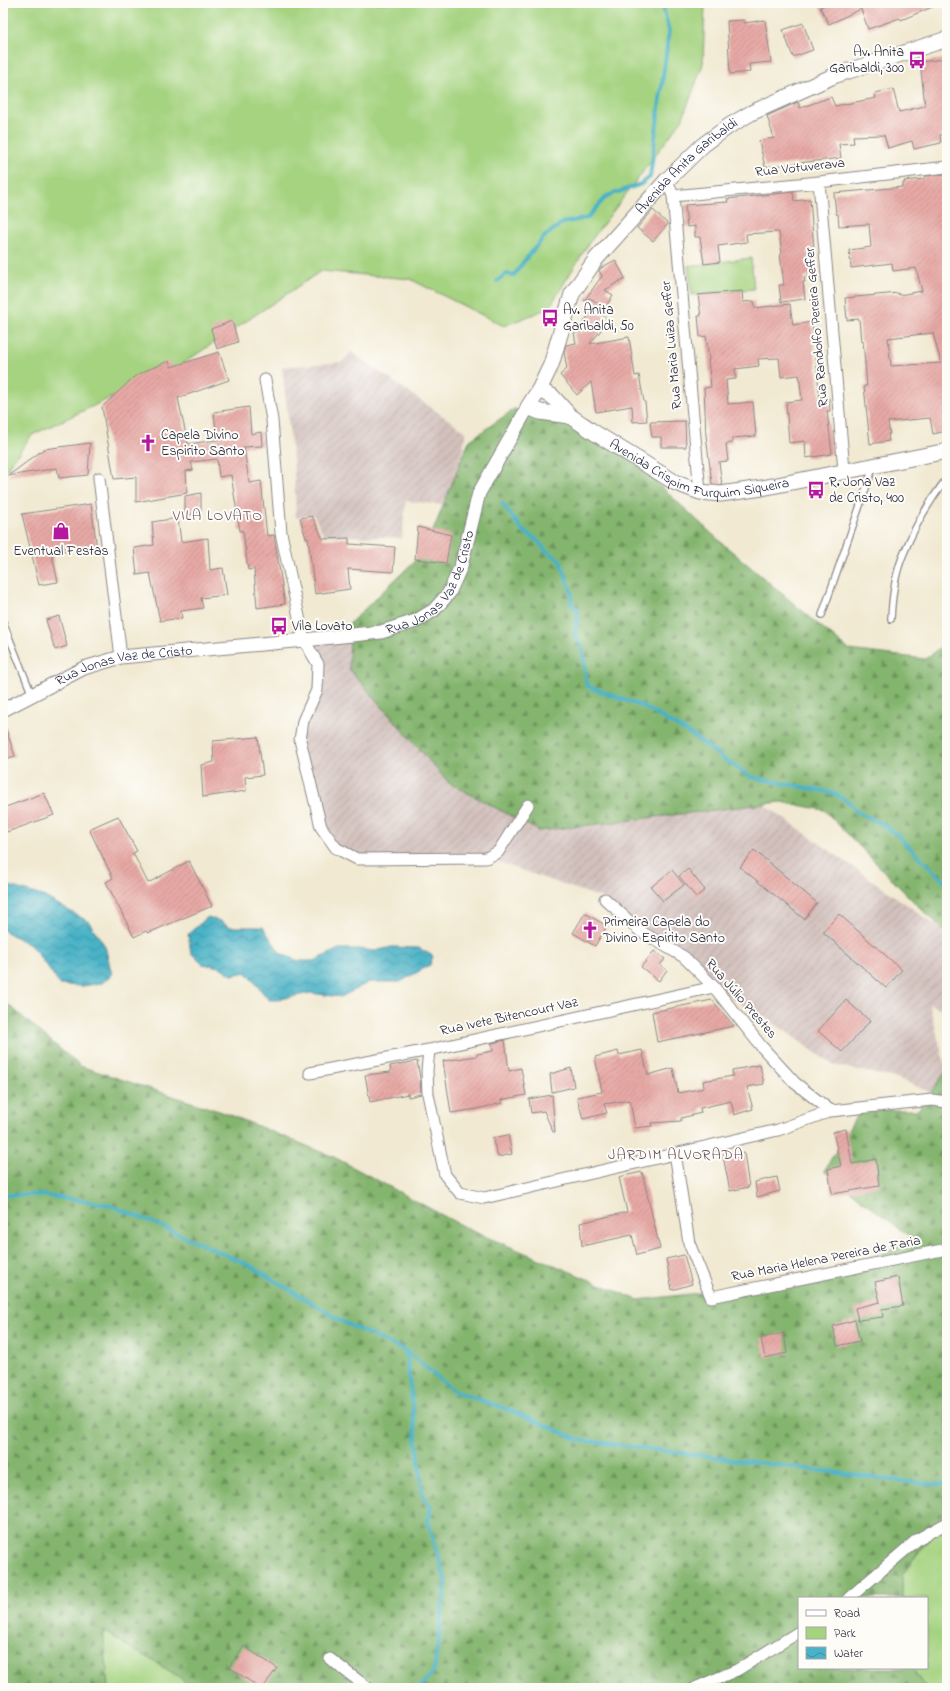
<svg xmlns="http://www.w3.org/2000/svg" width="950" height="1691" viewBox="0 0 950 1691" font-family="'Indie Flower',sans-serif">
<defs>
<pattern id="industrial-furrows" width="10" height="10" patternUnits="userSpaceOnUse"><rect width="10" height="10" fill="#d1c0bc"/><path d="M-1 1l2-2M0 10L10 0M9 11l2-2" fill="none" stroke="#b3a5a2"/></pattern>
<pattern id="forest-firs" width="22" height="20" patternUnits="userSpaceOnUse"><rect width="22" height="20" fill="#84b56e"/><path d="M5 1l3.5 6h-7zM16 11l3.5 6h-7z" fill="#6c935c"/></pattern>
<pattern id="water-waves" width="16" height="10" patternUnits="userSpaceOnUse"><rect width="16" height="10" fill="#48b2c6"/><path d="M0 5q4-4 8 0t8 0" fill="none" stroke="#3c90a2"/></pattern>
<pattern id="building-hatch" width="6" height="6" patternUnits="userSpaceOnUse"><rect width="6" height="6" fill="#e7a9a5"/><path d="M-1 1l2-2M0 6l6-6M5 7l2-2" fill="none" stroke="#c6918f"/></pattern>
</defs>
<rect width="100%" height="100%" fill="#fdfcf7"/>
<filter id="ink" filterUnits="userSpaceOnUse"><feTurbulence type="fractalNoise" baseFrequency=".025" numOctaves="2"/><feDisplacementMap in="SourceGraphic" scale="8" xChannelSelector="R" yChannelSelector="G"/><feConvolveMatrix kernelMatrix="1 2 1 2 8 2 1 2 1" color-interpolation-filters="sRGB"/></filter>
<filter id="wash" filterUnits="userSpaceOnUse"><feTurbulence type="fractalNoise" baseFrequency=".012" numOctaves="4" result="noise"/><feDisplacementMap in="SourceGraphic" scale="16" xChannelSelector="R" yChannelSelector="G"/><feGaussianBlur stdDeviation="0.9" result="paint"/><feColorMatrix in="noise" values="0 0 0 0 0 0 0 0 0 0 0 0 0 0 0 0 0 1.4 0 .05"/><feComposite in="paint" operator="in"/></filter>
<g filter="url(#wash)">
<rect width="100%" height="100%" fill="#f1e9d1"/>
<path fill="url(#industrial-furrows)" d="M351,352L466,432L452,506L406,501L402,538L324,535L313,514L296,518L294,469L282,367L342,362Z
M434,610L617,701L947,933V1011L929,1004L947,1073V1100L900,1079L833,1065L778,1026L714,987L605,899L486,858L357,859L336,848L321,827L300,740L309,707L318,664L304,640Z"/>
<path fill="#a5d380" stroke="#647a5e" d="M3,3H705L703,64L682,120L589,243L549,308L504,326L410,279L321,271L182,364L32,435L3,474Z
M751,258L754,289L692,295L688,266Z
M947,1519V1688H925L912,1668H927V1598H902V1575L939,1524Z
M103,1631L178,1676L192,1688H109Z"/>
<path fill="url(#forest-firs)" stroke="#536c54" d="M514,409L592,423L723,544L849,650L925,659L947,642V933L916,904L824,810L781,802L539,831L449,783L349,669L350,623L425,551L469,441Z
M3,1000L80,1066L228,1114L334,1157L470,1230L638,1300L827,1278L913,1239L824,1171L860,1110H918L947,1070V1519L939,1524L902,1575V1598H799V1668H912L925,1688H192L178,1676L103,1631L109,1688H3Z"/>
<path fill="url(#water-waves)" stroke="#356a80" d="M3,884L45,897L89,922L105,946L112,975L102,983L83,986L60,985L32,946L3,930Z
M208,917L220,921L229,927H263L280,953L298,961H314L339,949H359L375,951L392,947L419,948L433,956L430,965L400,982H369L341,997L310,993L276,1000H269L246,972L232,975L220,967L202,964L191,953L188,934Z"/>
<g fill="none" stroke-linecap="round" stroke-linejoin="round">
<path stroke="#48b2c6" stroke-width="4" d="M497,281L506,274L514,275L525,260L544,237L562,223L587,218L607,196L641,184L650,177L669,31L662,3
M502,503L523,531L538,541L545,550L560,560L572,594L571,603L578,612L575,636L582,645L587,686L644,707L692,735L725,760L751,777L834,793L850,803L857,812L880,823L895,833L947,884
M3,1195H41L106,1204L147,1220L251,1266L343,1322L406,1351L454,1391L507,1409L580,1440L925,1484H947
M406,1351L423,1497L431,1506L428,1522L446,1582L434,1671L419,1688"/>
</g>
<g id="blocks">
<path fill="url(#building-hatch)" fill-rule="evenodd" d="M828,3H942L901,20L900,18L868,29L861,9L829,24L820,7Z
M744,20V23L765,20L771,62L749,64L750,72L730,74L727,21Z
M803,23L813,50L793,57L783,30Z
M944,59L947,88V134L940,135L941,143L914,149L912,141L888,148L884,135L853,136L854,143L839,144L841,158L765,167L759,141L774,138L767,116L798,102L800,108L831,97L835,106L876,98L875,93L893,89L899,112L925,106L920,62Z
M946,174L947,188V431L933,434L930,418L888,422L890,434H888L889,441L870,444L864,386H867L863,341L861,342L859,319L847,320L845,298L898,293L899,295L922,291L916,268L893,271L892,263L851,268L849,250L871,247L869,224L839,226L838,214H836L834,193L903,187V183H905L904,181L924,179L926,176ZM933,333L941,363L891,366L888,338Z
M793,192L794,201L810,199L814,250L807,251L811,276L804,277L805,282H803L805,299L781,302L779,285H784L780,254H782L779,232L746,234L747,242L718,246L720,262L704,264L700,237H695V226L687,227L685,205L728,202L727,199Z
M653,210L668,224L653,241L637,228Z
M615,260L625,278L605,290L613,295L605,308L590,298L584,301L602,276L599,271L601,268Z
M742,291L743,302L754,301L755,308L790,304L793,325L812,322L820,399L829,398L830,411H827L832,454L806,458L805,441L789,443L786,402L802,400L799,375L781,377L779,358L758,359L759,366L735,369L736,379L726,380L728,404L753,402L756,436L732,438V443L726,444L728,461L719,462L722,485L712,484L706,435L704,388L711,387L708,360H709L706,336L700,337L698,316H701L698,295Z
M594,308L609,320L590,344L629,337L635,376L639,375L644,402H645L647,421L633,422L632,406L596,412L591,382L577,395L560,375L567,369L564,352L566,345L576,343L574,333L594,330L584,322Z
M232,321L238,342L217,349L211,329Z
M219,352L229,380L178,398L188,444L217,440L214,412L249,407L251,434L261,432L262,446L244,447L249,483L261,481L267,536L274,535L285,604L257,608L254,569L248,570L243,531H240L231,475L219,477L217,459L191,462L193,470L186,471L187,493L136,502V477L114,479L102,407L134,377L147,370L169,361L171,367Z
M685,421L686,447H661V437H652L650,422Z
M90,443L88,475L59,478L57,468L8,476L44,449Z
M201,493V512L185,516V496Z
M91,504L97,549L51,551L58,582L39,585L22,514Z
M312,516L323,539L349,538V544L395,547L393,572L348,569L350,589L315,594L308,538H306L300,518Z
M178,518L181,542L208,538L210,570L223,568L227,595L201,598L203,608L181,611L182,618L160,621L150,573L137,575L134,548L154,545L152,522Z
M418,527L451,535L446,563L415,559Z
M59,616L67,646L55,650L46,620Z
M3,726H5L15,756L3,760Z
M258,737L263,775L245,777L246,791L203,797L201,765L214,762L213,741Z
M44,793L54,815L7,832L3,823V808Z
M118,816L137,851L133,853L148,883L189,861L212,906L148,933L146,931L134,937L106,882L113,878L89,829Z
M754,850L817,903L804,919L740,867Z
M688,869L705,890L696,897L679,876Z
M672,870L684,885L663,901L651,887Z
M585,913L607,926L595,946L573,933Z
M839,914L902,970L886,988L823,932Z
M654,951L665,959L660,965L667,970L659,981L641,967Z
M712,1000L734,1026L657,1042L652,1012Z
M846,1000L870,1021L842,1052L818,1031Z
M505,1040L509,1071L521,1068L526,1095L501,1100L502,1103L477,1109L451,1113L443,1061L477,1056V1054L493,1051L492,1043Z
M642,1050L648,1075L673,1068L678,1093L704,1088L703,1081L733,1076L732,1070L760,1065L764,1084L747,1087L753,1109L734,1115L731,1101L700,1108L701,1113L681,1118V1121L651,1123L652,1126L635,1128L630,1100L604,1104L607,1113L583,1119L577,1097L602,1092L595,1057L618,1051L619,1055Z
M417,1061L420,1078L421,1094L408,1097V1094L370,1102L365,1075L391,1072L390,1066Z
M571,1068L574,1087L552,1092L550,1074Z
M552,1095L555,1132H553L544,1111L531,1113L529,1099Z
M846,1129L852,1164L876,1159L879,1186L832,1194L828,1169L841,1166L833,1132Z
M508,1135L512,1154L498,1157L492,1138Z
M744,1153L749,1187L730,1191L723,1156Z
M642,1172L660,1249L637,1255L632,1235L582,1246L580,1223L627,1212L619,1177Z
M777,1177L780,1191L757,1197L755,1182Z
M684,1255L692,1284L672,1290L666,1259Z
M898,1277L903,1306L882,1309L883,1317L858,1320L855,1308L880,1302L875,1282Z
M855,1320L860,1341L837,1346L833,1326Z
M784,1333L787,1353L765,1358L761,1338Z
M244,1646L277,1668L263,1688H260L229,1667Z"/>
</g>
</g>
<g filter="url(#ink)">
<use href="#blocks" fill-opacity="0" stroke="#8a8686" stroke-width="1"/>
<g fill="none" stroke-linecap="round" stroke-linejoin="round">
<g stroke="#8a8686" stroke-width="8">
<path id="service" d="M822,615L873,468
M891,619C892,597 895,573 904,553C914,528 931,499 947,478
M3,622L32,695"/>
</g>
<g stroke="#8a8686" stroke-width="13">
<path id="minor" d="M667,180L673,196L700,492
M819,182L844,470
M673,196L819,182L947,167
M265,380L272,420L281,533L304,640L318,664L317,690L303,721L300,740L321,827L336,848L357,859L486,858L498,852L528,805
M99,478L121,657
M605,899L640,931L684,957L714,987L761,1046L795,1083L831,1111
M429,1050L427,1071L428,1094L445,1175L460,1193L484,1198L778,1130L831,1111L932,1100L947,1102
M310,1073L429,1050L714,987
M675,1153L689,1243L711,1297L947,1249
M849,1598L918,1539L947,1523
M330,1659L368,1688
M695,1688L737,1670L799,1632"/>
</g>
<g stroke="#8a8686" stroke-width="15">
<g id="tertiary">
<path id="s1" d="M3,710L84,668L121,657L304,640L381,632L416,621L434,610L449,593L461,566L479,493L528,407"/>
</g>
</g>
<g stroke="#8a8686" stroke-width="17">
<g id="secondary">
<path id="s2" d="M539,390L552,396L570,416L595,433L676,483L700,492L721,494L762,488L947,451"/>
<path id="s3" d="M570,416L540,412L528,407L539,390L551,365L572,294L596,259L667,180L703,145L729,126L751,113L836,75L947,39"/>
</g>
</g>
<use href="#service" stroke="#fff" stroke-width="5.5"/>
<use href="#minor" stroke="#fff" stroke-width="11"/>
<use href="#tertiary" stroke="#fff" stroke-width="13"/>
<use href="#secondary" stroke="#fff" stroke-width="15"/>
</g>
</g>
<defs>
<g id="bus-bare" transform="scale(1.38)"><path d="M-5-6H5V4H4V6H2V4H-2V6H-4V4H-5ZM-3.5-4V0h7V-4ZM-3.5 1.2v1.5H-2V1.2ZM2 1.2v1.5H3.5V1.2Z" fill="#b5179e" stroke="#fdfcf7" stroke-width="2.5" paint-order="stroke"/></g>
<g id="church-bare" transform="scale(1.38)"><path d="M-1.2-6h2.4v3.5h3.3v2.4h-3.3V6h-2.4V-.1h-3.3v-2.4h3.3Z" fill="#b5179e" stroke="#fdfcf7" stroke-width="2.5" paint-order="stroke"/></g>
<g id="shop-bare" transform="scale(1.38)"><path d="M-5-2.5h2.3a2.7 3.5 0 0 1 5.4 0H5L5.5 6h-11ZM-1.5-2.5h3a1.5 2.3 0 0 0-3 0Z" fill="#b5179e" stroke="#fdfcf7" stroke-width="2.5" paint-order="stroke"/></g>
</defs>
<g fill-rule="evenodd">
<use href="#bus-bare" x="917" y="60"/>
<use href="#bus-bare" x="550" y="318"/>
<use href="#church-bare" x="148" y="443"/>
<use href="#bus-bare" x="816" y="490"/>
<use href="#shop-bare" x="61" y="531"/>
<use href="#bus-bare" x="279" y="626"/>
<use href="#church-bare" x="590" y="930"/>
</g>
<g text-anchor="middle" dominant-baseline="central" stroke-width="4" stroke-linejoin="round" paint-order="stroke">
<g font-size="14" fill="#22223b" stroke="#fdfcf7" text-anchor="start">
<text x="904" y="52" text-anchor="end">Av. Anita<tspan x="904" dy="16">Garibaldi, 300</tspan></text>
<text x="563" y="310">Av. Anita<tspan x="563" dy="16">Garibaldi, 50</tspan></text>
<text x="161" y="435">Capela Divino<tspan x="161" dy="16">Espirito Santo</tspan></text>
<text x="829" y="482">R. Jona Vaz<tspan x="829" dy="16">de Cristo, 400</tspan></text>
<text x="61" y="551" text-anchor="middle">Eventual Festas</text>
<text x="292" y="626">Vila Lovato</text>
<text x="603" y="922">Primeira Capela do<tspan x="603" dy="16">Divino Espirito Santo</tspan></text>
</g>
<g font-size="14" fill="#22223b" stroke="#fdfcf7">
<text stroke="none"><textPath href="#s3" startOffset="338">Avenida Anita Garibaldi</textPath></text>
<text transform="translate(800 168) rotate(-6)">Rua Votuverava</text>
<text transform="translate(817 327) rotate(-95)">Rua Randolfo Pereira Geffer</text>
<text transform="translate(672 345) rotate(-95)">Rua Maria Luiza Geffer</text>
<text stroke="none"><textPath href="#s2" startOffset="186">Avenida Crispim Furquim Siqueira</textPath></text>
<text stroke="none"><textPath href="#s1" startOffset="467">Rua Jonas Vaz de Cristo</textPath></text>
<text stroke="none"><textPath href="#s1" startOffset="131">Rua Jonas Vaz de Cristo</textPath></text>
<text transform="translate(741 999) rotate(49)">Rua Júlio Prestes</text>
<text transform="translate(509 1017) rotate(-12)">Rua Ivete Bitencourt Vaz</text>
<text transform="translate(826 1259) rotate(-11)">Rua Maria Helena Pereira de Faria</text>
</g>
<g font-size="15" letter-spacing="1" fill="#675160" stroke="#fdfcf7">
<text x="218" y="516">VILA LOVATO</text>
<text x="676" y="1155">JARDIM ALVORADA</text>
</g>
</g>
<rect width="950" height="1691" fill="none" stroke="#fdfcf7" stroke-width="16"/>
<rect x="798" y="1597" width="130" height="72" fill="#fdfcf7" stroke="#a5a5ac"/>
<rect x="806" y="1610" width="20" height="6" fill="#ffffff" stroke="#a5a5ac"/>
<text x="834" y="1617" font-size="12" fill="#22223b">Road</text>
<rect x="806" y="1627" width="20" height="12" fill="#a5d380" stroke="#a5a5ac"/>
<text x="834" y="1637" font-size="12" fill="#22223b">Park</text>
<rect x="806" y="1647" width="20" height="12" fill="url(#water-waves)" stroke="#a5a5ac"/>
<text x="834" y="1657" font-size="12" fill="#22223b">Water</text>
</svg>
